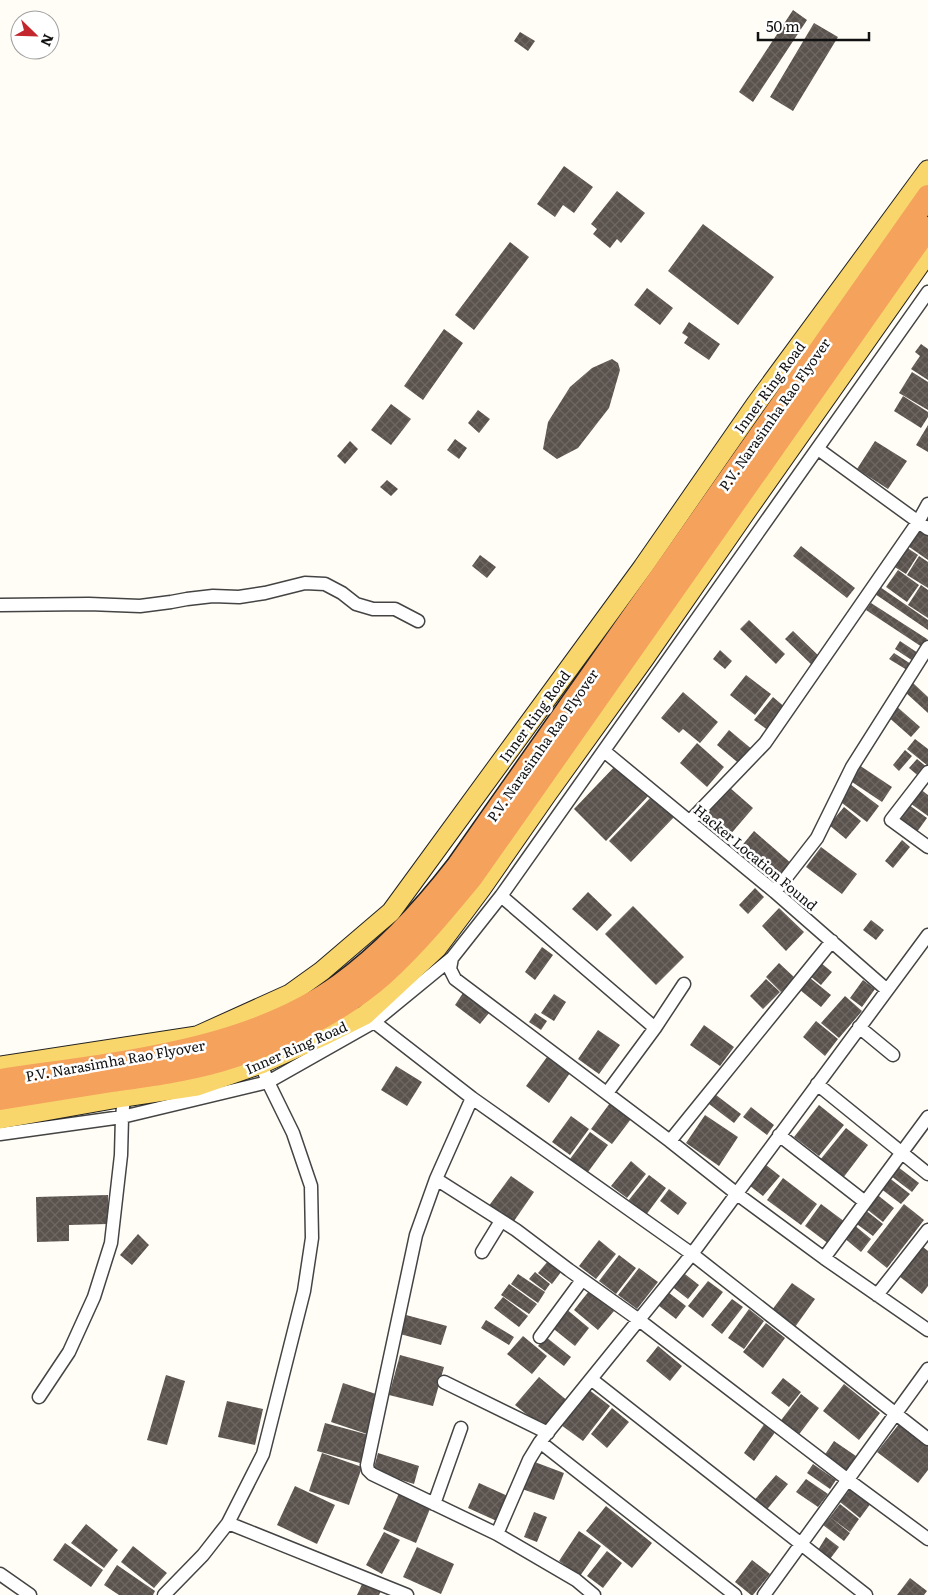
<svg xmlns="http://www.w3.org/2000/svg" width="928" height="1595" viewBox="0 0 928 1595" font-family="Literata,serif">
<defs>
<pattern id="building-cross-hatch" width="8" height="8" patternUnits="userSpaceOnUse" patternTransform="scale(1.25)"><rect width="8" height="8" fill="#5a524d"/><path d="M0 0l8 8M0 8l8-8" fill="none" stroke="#6d6662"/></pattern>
</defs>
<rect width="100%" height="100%" fill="#fffdf5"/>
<path fill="url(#building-cross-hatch)" d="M793,10L807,20L753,102L739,92Z
M814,23L838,37L793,111L770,97Z
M520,32L535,41L528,51L514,41Z
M564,166L593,187L574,213L563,205L555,217L537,204Z
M617,191L645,213L621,243L617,239L610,248L593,234L597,229L591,224Z
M703,224L774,277L738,325L668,271Z
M510,242L529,257L474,330L455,315Z
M647,288L673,308L660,325L634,305Z
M689,322L720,344L709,360L684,343L688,337L682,333Z
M444,329L463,343L423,400L404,386Z
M921,344L928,349V380L911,369L920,356L915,352Z
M612,359L618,363L620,370L609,408L578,448L557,459L543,449L548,422L570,387L592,368Z
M912,372L928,382V410L899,393Z
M903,396L928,412V417L921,428L894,411Z
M391,404L411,419L391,445L371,430Z
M478,410L490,419L479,433L468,423Z
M928,425V452L916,445Z
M455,439L467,448L459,459L447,450Z
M350,441L358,449L345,464L337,456Z
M875,441L907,461L888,489L857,469Z
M387,480L398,489L391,496L380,487Z
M917,528L928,535V560L905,544Z
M903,545L918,555L906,574L890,564Z
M801,546L855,588L847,598L793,556Z
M480,555L496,567L487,578L472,566Z
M919,556L928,562V588L907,575Z
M898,570L919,585L907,602L886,587Z
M921,585L928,590V618L908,605Z
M880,587L928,620V630L875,594Z
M871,603L927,639L922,647L866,610Z
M749,620L785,654L776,664L740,629Z
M793,631L822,659L814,667L785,639Z
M900,641L918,653L913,661L895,649Z
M720,650L732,661L725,669L713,659Z
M894,653L911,664L907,670L889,659Z
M746,675L771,694L755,715L730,695Z
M913,683L928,697V713L905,692Z
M683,692L718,722L700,743L683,729L679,733L661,718Z
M773,697L787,709L769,731L754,720Z
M895,705L920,727L911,737L886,715Z
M729,730L754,751L742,766L717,745Z
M915,739L928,749V766L907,749Z
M697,743L724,767L707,787L680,763Z
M905,750L912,756L899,771L893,765Z
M917,759L928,768L922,779L909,768Z
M618,763L650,794L606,841L574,809Z
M859,765L892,787L882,802L849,780Z
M850,784L879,806L867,822L838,800Z
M916,786L928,795V816L907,801Z
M729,787L753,808L723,843L699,822Z
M653,795L675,816L631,862L609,841Z
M905,802L927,818L914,836L892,821Z
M844,807L861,821L846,839L829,825Z
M754,831L792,864L772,886L735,854Z
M902,840L910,847L893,868L885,861Z
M821,847L857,874L842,894L806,867Z
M755,888L764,897L748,914L739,905Z
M588,892L612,915L597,931L572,909Z
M633,906L684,957L656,985L605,934Z
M779,908L804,932L786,951L762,926Z
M871,920L884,930L876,940L863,930Z
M542,947L553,955L535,980L525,972Z
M779,963L795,978L781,992L766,977Z
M821,963L832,972L821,985L810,976Z
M810,978L831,995L821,1007L800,990Z
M766,979L780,992L763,1009L750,996Z
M863,980L875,989L862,1007L850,998Z
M463,993L489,1013L480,1024L455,1005Z
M554,994L566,1002L554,1021L541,1013Z
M845,996L862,1011L839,1038L821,1023Z
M535,1013L547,1021L541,1030L529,1022Z
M816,1021L838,1039L825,1056L803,1037Z
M704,1025L734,1047L720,1066L690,1045Z
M598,1030L620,1045L599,1074L578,1059Z
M547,1057L570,1073L549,1103L526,1086Z
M396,1066L422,1082L407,1106L381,1090Z
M716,1095L741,1114L734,1123L709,1104Z
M610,1103L631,1119L612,1144L591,1129Z
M819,1105L844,1125L819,1156L794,1137Z
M751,1107L774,1125L767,1135L743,1117Z
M705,1115L738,1137L719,1166L686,1143Z
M571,1116L589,1129L570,1155L552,1142Z
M846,1128L868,1145L843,1178L820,1160Z
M590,1132L608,1145L588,1172L570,1159Z
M631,1161L646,1174L627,1198L611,1186Z
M766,1165L780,1176L763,1196L750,1186Z
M898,1167L919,1183L912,1192L891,1176Z
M649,1175L666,1188L646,1215L628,1201Z
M511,1176L534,1192L512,1224L488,1207Z
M888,1177L910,1194L901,1204L880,1188Z
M783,1178L817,1204L801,1225L767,1200Z
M669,1189L687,1203L678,1215L660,1201Z
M875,1193L894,1208L883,1222L864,1207Z
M108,1195V1224L69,1225V1241L37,1242L36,1197Z
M821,1204L845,1222L829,1244L805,1226Z
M904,1204L924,1220L887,1268L867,1252Z
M864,1209L883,1224L873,1236L854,1222Z
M853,1224L871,1239L861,1252L843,1237Z
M138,1234L149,1245L132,1265L120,1255Z
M599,1240L616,1254L596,1279L579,1266Z
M918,1243L928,1251V1286L922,1294L895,1273Z
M619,1255L636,1268L616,1294L599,1281Z
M548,1261L561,1272L552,1284L538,1273Z
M639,1268L658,1282L637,1309L618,1295Z
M681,1271L699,1285L688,1299L670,1285Z
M535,1272L550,1284L545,1291L529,1279Z
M518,1274L545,1292L538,1303L511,1284Z
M708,1281L723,1292L703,1318L688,1306Z
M792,1283L815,1299L795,1327L772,1310Z
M509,1284L537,1304L529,1314L501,1295Z
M664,1289L686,1306L676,1319L654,1302Z
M589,1291L614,1311L598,1330L574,1310Z
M503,1297L528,1316L519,1327L494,1308Z
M732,1299L743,1307L722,1334L711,1325Z
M565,1308L589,1328L575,1346L550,1326Z
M749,1309L764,1321L744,1349L728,1338Z
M406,1315L447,1326L441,1345L400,1334Z
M486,1320L514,1337L509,1345L481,1328Z
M766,1323L785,1338L763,1368L743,1352Z
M523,1336L547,1356L532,1374L507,1354Z
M546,1337L571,1357L564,1366L538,1346Z
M658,1346L682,1366L670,1381L646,1361Z
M400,1355L444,1367L433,1406L389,1395Z
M166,1375L185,1381L167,1445L147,1440Z
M539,1377L569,1402L546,1430L515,1405Z
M783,1378L801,1392L789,1407L771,1393Z
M343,1383L379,1395L367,1434L331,1422Z
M844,1384L880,1413L859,1440L823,1411Z
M588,1389L610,1406L583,1441L561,1425Z
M801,1394L819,1408L797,1437L779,1423Z
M227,1401L263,1409L255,1445L218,1437Z
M612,1408L629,1422L607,1448L591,1434Z
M325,1423L369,1435L360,1463L317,1451Z
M765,1423L776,1431L754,1461L744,1453Z
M899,1424L928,1446V1470L918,1483L877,1452Z
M834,1441L856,1456L846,1472L824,1456Z
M322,1453L362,1467L349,1505L309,1491Z
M378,1453L419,1466L414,1484L373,1471Z
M532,1461L564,1473L554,1500L522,1489Z
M813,1464L836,1480L830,1489L807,1473Z
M776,1475L788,1484L764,1513L752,1503Z
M806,1479L828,1494L818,1507L796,1492Z
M479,1483L510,1497L499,1522L468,1508Z
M295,1486L335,1505L317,1544L277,1525Z
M851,1488L871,1503L860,1518L840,1502Z
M400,1491L432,1504L416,1543L383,1529Z
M840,1504L859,1519L850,1532L830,1517Z
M606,1506L652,1543L632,1568L586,1531Z
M534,1512L547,1517L537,1542L524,1537Z
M830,1517L850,1533L844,1541L823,1525Z
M86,1524L118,1550L104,1568L71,1543Z
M579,1531L601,1546L580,1576L559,1561Z
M384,1532L400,1540L382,1574L366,1565Z
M826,1537L839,1547L830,1559L818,1550Z
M65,1543L103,1570L91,1587L53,1560Z
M133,1546L167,1573L154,1588L121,1562Z
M417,1547L454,1564L441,1594L403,1577Z
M607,1551L622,1563L603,1588L587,1576Z
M752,1560L770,1574L753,1595H751L735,1582Z
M117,1565L155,1591L153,1595H119L104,1585Z
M910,1578L927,1591L924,1595H897Z
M363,1582L381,1591L379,1595H357Z"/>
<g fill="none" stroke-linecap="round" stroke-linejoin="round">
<g stroke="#444" stroke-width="15">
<path id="minor" d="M818,449L928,529
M0,605L89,604L140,606L171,602L187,599L213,596L239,597L265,593L305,583L325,584L342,593L356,604L373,609H395L418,621
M604,751L775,892L887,990
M928,772L891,820L928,847
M690,821L765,743L918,522L928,504
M775,892L817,838L852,767L928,647
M501,896L655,1028
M452,958L450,969L455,979L670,1141L737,1194L824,1258L928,1330
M369,1018L472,1098L692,1254L928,1439
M859,1027L893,1055
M817,1084L928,1174
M607,1093L655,1028L684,984
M472,1098L436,1179L416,1235L367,1465L368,1470L372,1474L497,1534L576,1580L594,1595
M0,1134L122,1117L268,1082L374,1022L452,958L501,896L928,292
M779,1135L865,1202
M670,1141L832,941
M436,1179L516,1230L569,1270L639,1320L848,1480L928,1539
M482,1252L501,1221
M824,1258L928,1117
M877,1295L928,1230
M540,1337L582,1280
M591,1379L866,1595
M444,1382L548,1433
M39,1397L69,1352L94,1297L111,1243L121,1155L122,1117L124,1097
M540,1442L735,1595
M434,1504L461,1428
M228,1523L407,1595
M497,1534L529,1460L540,1442L692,1254L928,935
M0,1574L30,1595
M164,1595L203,1555L228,1523L263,1454L304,1291L312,1238L311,1186L293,1133L268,1082L261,1064
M764,1595L928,1369"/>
</g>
<g stroke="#222" stroke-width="21">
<path id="primary" d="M0,1066L197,1036L290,994L322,971L391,912L643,567L756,404L928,170
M0,1119L124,1097L197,1086L261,1064L325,1035L365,1015L437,948L481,889L547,794L644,659L743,516L928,253"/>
</g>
<g stroke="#222" stroke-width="25">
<path id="motorway" d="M0,1080C112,1063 246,1053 340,985C385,952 423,911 457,867L928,196
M0,1099C37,1093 75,1087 112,1081C148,1076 185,1071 220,1061C275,1045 340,1013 383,975C416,945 444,911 472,877L928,228"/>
</g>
<use href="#minor" stroke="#fff" stroke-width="12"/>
<use href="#primary" stroke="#f9d66b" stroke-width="19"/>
<use href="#motorway" stroke="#f5a25d" stroke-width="22"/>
</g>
<g text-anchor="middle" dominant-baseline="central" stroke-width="5" stroke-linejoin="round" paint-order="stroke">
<g font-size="14" fill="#111" stroke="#fff">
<text transform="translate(769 387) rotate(-54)">Inner Ring Road</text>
<text transform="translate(774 414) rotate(-55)">P.V. Narasimha Rao Flyover</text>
<text transform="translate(534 716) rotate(-54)">Inner Ring Road</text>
<text transform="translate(542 745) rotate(-55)">P.V. Narasimha Rao Flyover</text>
<text transform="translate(756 857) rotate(40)">Hacker Location Found</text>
<text transform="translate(296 1047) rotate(-24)">Inner Ring Road</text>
<text transform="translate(115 1060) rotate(-10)">P.V. Narasimha Rao Flyover</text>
</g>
</g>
<g transform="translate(35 35) rotate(113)"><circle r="24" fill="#ffffff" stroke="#a0a0a0"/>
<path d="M0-4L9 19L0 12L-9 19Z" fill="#c4262e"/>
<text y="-8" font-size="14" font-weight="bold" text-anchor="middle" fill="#111111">N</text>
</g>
<path d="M758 32v8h111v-8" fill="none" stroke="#111111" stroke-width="2.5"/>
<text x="766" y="32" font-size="15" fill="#111111" stroke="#ffffff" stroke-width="4" paint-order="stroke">50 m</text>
</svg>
